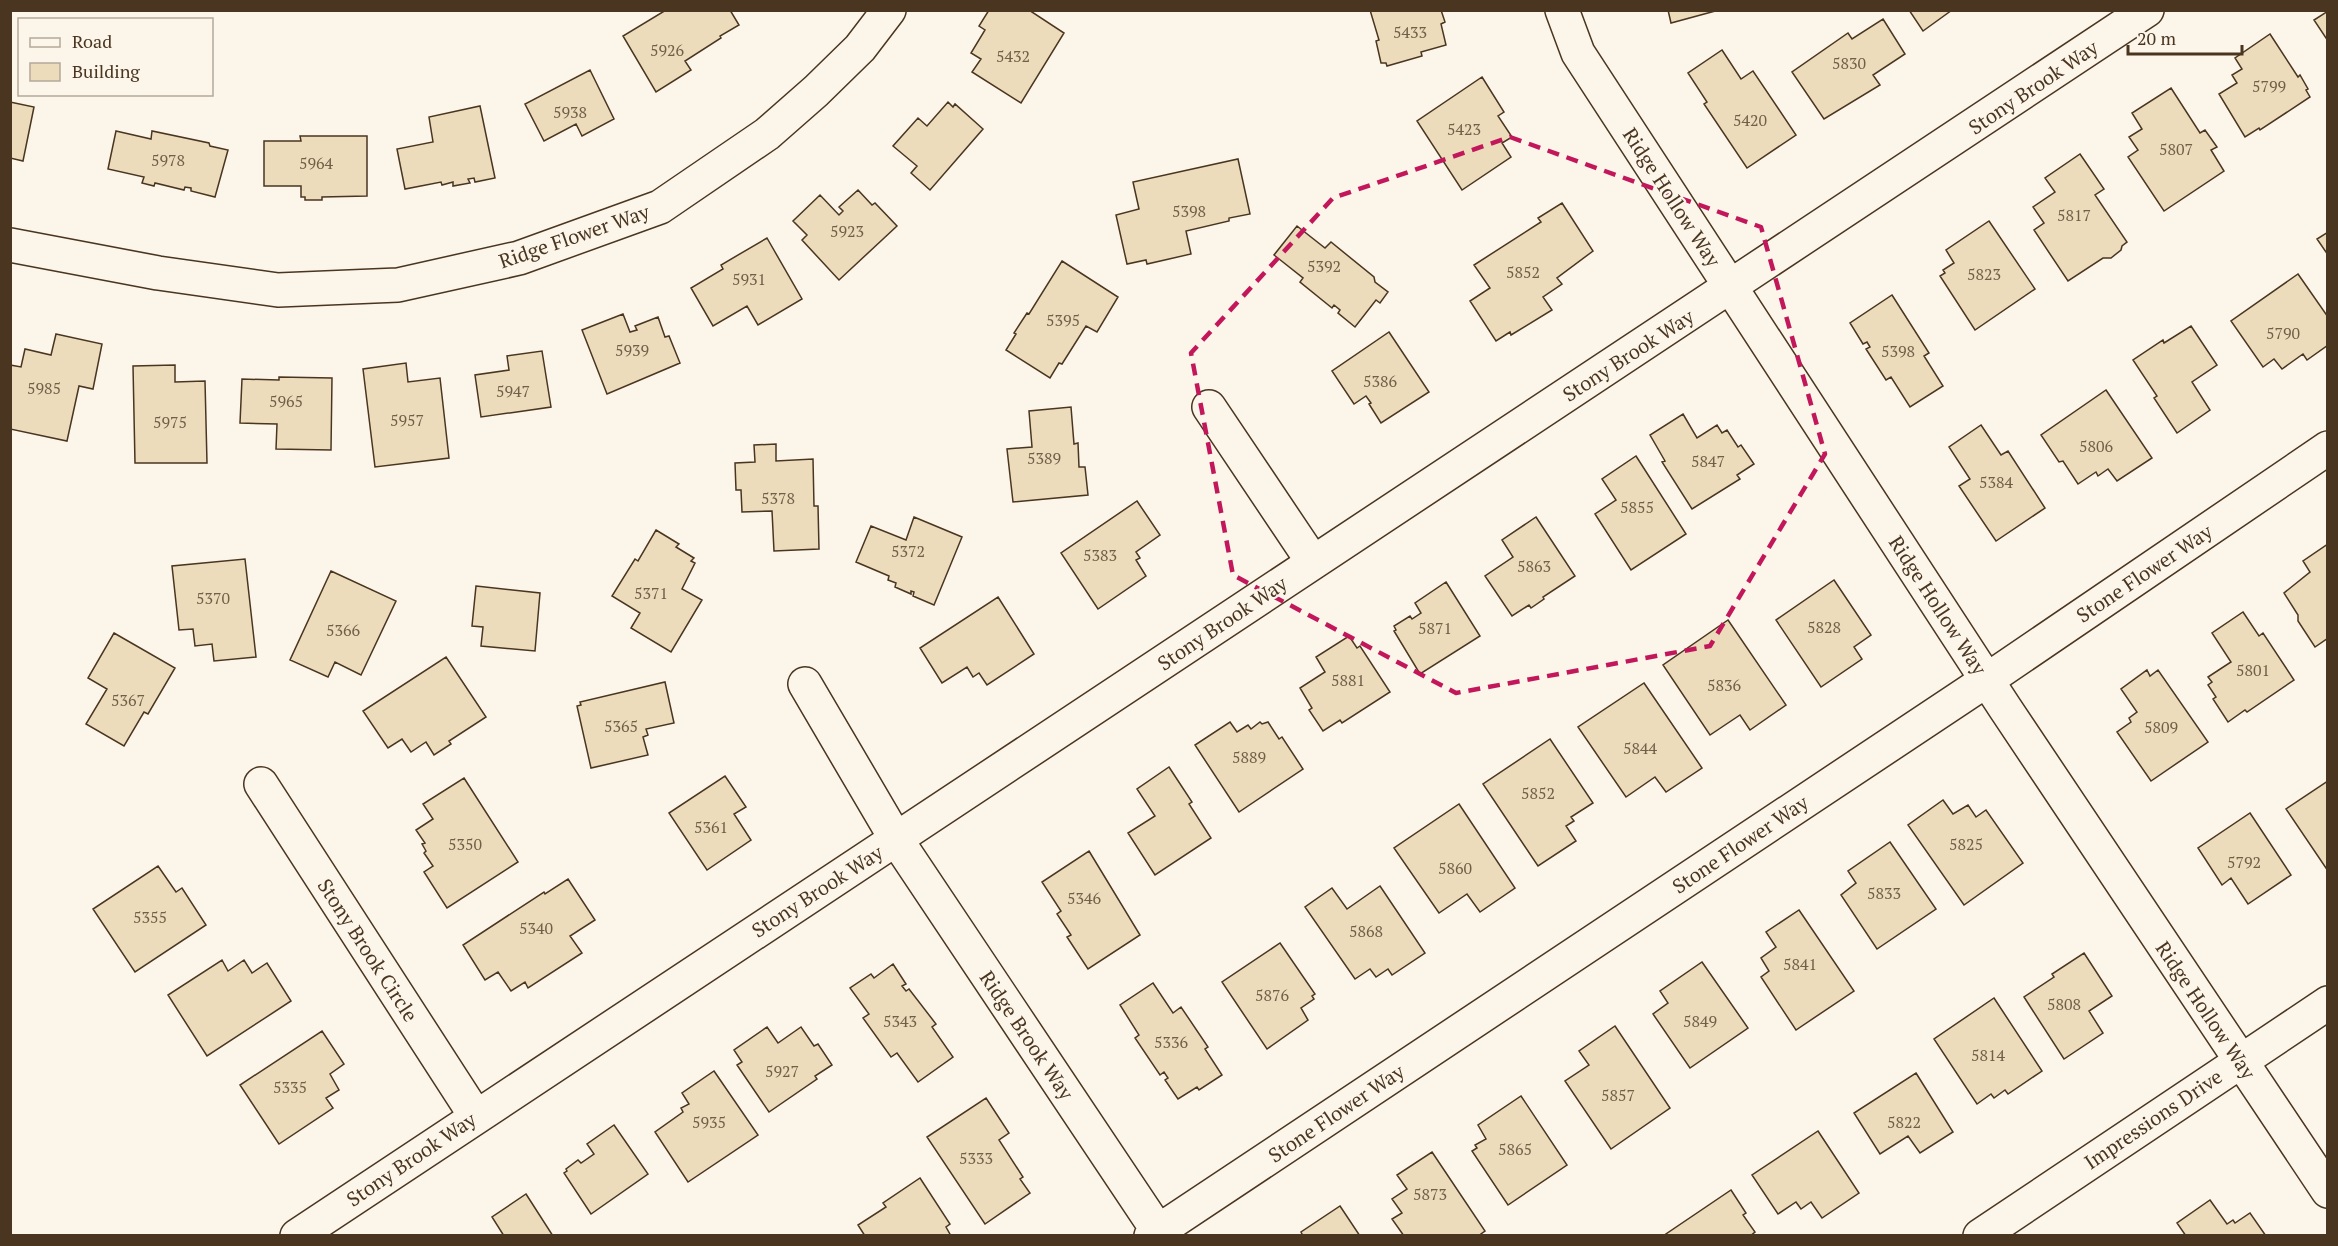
<svg xmlns="http://www.w3.org/2000/svg" width="2338" height="1246" viewBox="0 0 2338 1246" font-family="'PT Serif',serif">
<rect width="100%" height="100%" fill="#fbf6e9"/>
<path fill="#ecdcbc" stroke="#4a3520" stroke-width="1.5" d="M666,10H730L739,25L720,36L721,38L685,61L691,70L656,92L623,36Z
M989,10H1029L1064,33L1021,103L972,72L981,59L971,53L985,30L979,26Z
M1370,10H1441L1445,22L1441,24L1446,45L1421,52L1422,56L1387,66L1386,63H1381L1376,41L1379,40Z
M1668,10H1719L1671,23Z
M1909,10H1952L1923,31Z
M2328,11V41L2314,20Z
M1883,19L1905,54L1873,75L1880,85L1824,119L1792,72L1848,33L1852,39Z
M2270,34L2298,77L2300,75L2308,89L2306,90L2310,97L2260,130L2259,128L2245,137L2219,94L2237,83L2232,75L2242,69L2235,58Z
M1722,50L1741,79L1753,71L1796,135L1747,168L1704,104L1707,102L1688,73Z
M590,70L614,119L582,136L576,124L544,141L525,104Z
M1482,77L1504,112L1498,116L1512,137L1502,143L1511,157L1462,190L1417,121Z
M2171,88L2200,133L2205,130L2217,147L2211,150L2224,171L2164,211L2128,157L2138,150L2129,137L2142,129L2132,113Z
M10,102L34,107L23,161L10,158Z
M948,102L953,107L955,104L983,129L930,190L911,173L917,166L893,146L918,118L927,126Z
M480,106L495,178L475,182L474,178L468,179L470,183L453,186V182L442,185L441,182L405,189L397,149L433,142L429,117Z
M116,131L151,139L152,131L209,143L210,146L228,150L215,197L191,191V188L185,187L184,190L155,183L154,186L142,183L144,177L108,169Z
M300,136H367V196L322,197V200H305V197H301V186H264V141H301Z
M2080,154L2104,189L2095,195L2127,242L2122,246L2121,250L2111,258H2103L2068,281L2034,230L2044,223L2033,207L2055,192L2045,178Z
M1238,159L1250,214L1229,218V221L1186,231L1191,254L1147,264L1146,260L1127,264L1116,215L1139,209L1133,182Z
M858,190L872,205L875,203L897,226L839,280L802,240L807,235L793,221L820,195L839,215L843,211L839,207Z
M1562,203L1593,251L1557,278L1562,284L1543,297L1552,310L1511,335L1510,332L1496,341L1470,301L1490,288L1474,265L1541,222L1538,218Z
M1989,221L2035,289L1975,330L1940,276L1945,273L1943,270L1954,263L1946,250Z
M1297,226L1325,248L1331,242L1374,277L1375,282L1388,292L1380,303L1376,300L1355,327L1338,313L1340,310L1334,305L1332,308L1300,282L1303,278L1274,255Z
M2328,232V255L2317,239Z
M767,238L802,299L758,325L747,306L713,326L691,288L723,269L721,265Z
M1062,261L1118,297L1097,332L1086,326L1062,364L1059,363L1050,378L1006,350L1016,334L1014,333L1027,313L1029,314Z
M2298,274L2328,317V345L2307,360L2303,354L2282,369L2274,359L2263,367L2231,321Z
M1892,295L1929,353L1924,356L1943,386L1910,407L1891,377L1886,380L1866,349L1870,347L1867,342L1863,344L1850,323Z
M623,314L630,332L637,330L635,326L658,317L665,337L669,336L680,363L607,394L582,330Z
M2191,326L2217,365L2192,382L2210,410L2177,433L2154,398L2157,396L2133,360L2163,340L2164,343Z
M1389,332L1429,392L1381,423L1369,404L1371,403L1366,396L1354,404L1332,371Z
M56,334L102,344L93,389L79,386L67,441L10,429V365L21,367L25,349L51,355Z
M542,351L551,407L481,417L475,375L509,370L507,356Z
M406,363L408,382L440,378L449,458L375,467L363,369Z
M175,365V382L205,381L207,463H135L133,366Z
M279,377L332,378L331,450L276,449L277,424L240,423L242,379L279,380Z
M2106,390L2152,458L2117,481L2108,469L2098,476L2096,472L2078,484L2063,461L2059,462L2041,435Z
M1071,407L1074,444L1078,443L1079,467H1085L1088,495L1013,502L1007,449L1032,447L1029,411Z
M1683,414L1697,438L1717,425L1722,433L1727,430L1738,447L1741,445L1754,464L1737,475L1740,479L1692,509L1662,462L1665,461L1650,435Z
M1981,425L2001,455L2008,451L2045,508L1996,541L1959,486L1970,479L1949,447Z
M776,444V461L813,459L814,506H818L819,549L774,551L772,511L742,512L741,490H736L735,463L755,462L754,445Z
M1636,456L1686,534L1631,570L1595,514L1616,500L1602,479Z
M1137,501L1160,535L1136,552L1140,558L1136,560L1146,576L1098,609L1061,553Z
M914,517L962,537L934,605L913,596L914,592L911,591V594L895,587L896,583L888,580L889,576L856,562L871,526L906,540Z
M1536,517L1575,576L1543,597L1544,599L1531,608L1529,605L1512,616L1485,576L1513,557L1502,540Z
M656,530L679,544L676,547L694,558L691,561L695,563L682,589L702,600L671,652L631,628L640,613L612,596L635,559L638,561Z
M2328,544V638L2315,647L2298,621V615L2284,593L2310,572L2303,561Z
M245,559L256,657L214,661L212,644L195,646L193,629L179,630L172,566Z
M331,571L396,601L361,675L335,662L328,677L290,660Z
M1834,580L1871,635L1854,647L1862,659L1821,687L1776,620Z
M1446,582L1480,636L1420,674L1394,631L1396,630L1394,626L1410,616L1412,619L1421,613L1415,603Z
M476,586L540,593L535,651L481,646L483,627L472,626Z
M998,597L1034,654L987,685L979,673L973,677L967,667L942,683L920,648Z
M2243,612L2259,636L2263,633L2294,680L2247,712L2245,710L2228,722L2213,699L2216,697L2208,685L2212,682L2208,677L2231,662L2212,633Z
M1728,620L1786,705L1750,730L1740,715L1710,735L1663,665Z
M114,633L175,668L148,714L144,712L124,746L86,724L107,689L88,678Z
M1349,636L1357,648L1360,646L1390,692L1342,723L1340,720L1323,731L1309,710L1312,708L1300,688L1325,672L1316,657Z
M446,657L486,717L449,741L451,744L434,755L426,742L411,752L402,739L388,748L363,711Z
M2147,670L2150,676L2158,670L2208,742L2151,781L2117,732L2131,722L2129,718L2137,712L2121,689Z
M665,682L674,723L646,729L648,735L643,737L648,755L591,768L577,706L581,705L580,702Z
M1644,683L1702,768L1666,792L1655,777L1626,797L1578,727Z
M1230,722L1237,732L1248,725L1251,729L1260,722L1262,724L1268,722L1279,739L1282,737L1303,769L1239,812L1195,745Z
M1550,739L1593,803L1571,817L1574,821L1566,826L1576,841L1538,866L1483,784Z
M1169,767L1192,802L1189,804L1211,838L1155,875L1128,833L1155,816L1137,789Z
M725,776L746,807L734,814L751,840L707,870L669,813Z
M464,778L518,862L447,908L424,872L433,866L424,853L426,851L422,844L425,843L416,830L433,819L423,804Z
M2328,781V871L2286,809Z
M1943,800L1953,814L1968,805L1976,817L1986,810L2023,863L1964,905L1908,825Z
M1459,804L1515,888L1480,912L1467,894L1439,913L1394,848Z
M2250,813L2291,875L2248,904L2231,878L2222,885L2198,848Z
M1890,842L1936,909L1877,949L1841,895L1856,883L1848,871Z
M1089,851L1140,935L1088,969L1067,937L1071,935L1057,914L1061,911L1042,882Z
M158,866L176,892L182,888L206,925L135,972L93,909Z
M568,879L595,920L570,936L582,953L528,988L525,982L511,991L498,972L485,980L463,945L544,892L545,894Z
M1380,886L1425,953L1392,975L1388,969L1376,977L1370,969L1355,979L1305,907L1332,888L1347,909Z
M1799,910L1854,991L1796,1030L1761,977L1769,971L1761,958L1776,947L1766,932Z
M1280,943L1315,994L1312,996L1314,999L1301,1008L1308,1020L1267,1049L1222,982Z
M2084,953L2112,996L2089,1011L2103,1033L2064,1059L2024,997L2054,977L2052,974Z
M222,960L228,971L244,960L252,973L267,963L291,1001L207,1056L168,995Z
M1702,962L1748,1028L1690,1068L1653,1014L1668,1003L1660,991Z
M893,964L906,984L902,986L906,991L909,989L936,1024L932,1027L953,1057L918,1082L897,1053L891,1057L863,1018L869,1014L850,988L871,974L874,978Z
M1153,983L1173,1013L1181,1007L1208,1047L1205,1049L1222,1075L1199,1090L1197,1087L1178,1099L1165,1080L1168,1078L1164,1072L1160,1075L1135,1038L1139,1035L1120,1005Z
M1994,998L2042,1071L2008,1094L2005,1090L1994,1098L1991,1094L1977,1104L1934,1039Z
M1615,1026L1670,1108L1611,1149L1565,1081L1589,1065L1579,1051Z
M767,1027L778,1043L801,1027L814,1046L818,1044L832,1065L815,1076L817,1079L769,1112L737,1065L742,1062L734,1050Z
M322,1031L344,1064L330,1074L339,1090L326,1098L333,1108L279,1144L240,1085Z
M714,1071L758,1135L688,1182L655,1132L683,1112L681,1108L689,1104L682,1093Z
M1916,1073L1953,1132L1920,1153L1908,1136L1880,1154L1854,1113Z
M1521,1096L1567,1165L1508,1205L1472,1151L1477,1148L1475,1145L1486,1139L1478,1125Z
M986,1098L1009,1133L999,1140L1023,1177L1020,1179L1030,1193L985,1224L927,1137Z
M614,1125L648,1174L591,1214L564,1173L567,1171L566,1169L578,1160L581,1163L594,1154L587,1144Z
M1818,1131L1859,1193L1822,1218L1811,1202L1801,1209L1796,1202L1778,1214L1752,1175Z
M1432,1152L1485,1231L1478,1236H1404L1392,1219L1402,1213L1392,1199L1407,1189L1397,1175Z
M920,1178L950,1224L946,1227L951,1236H865L858,1225L886,1207L883,1203Z
M1731,1190L1746,1213L1743,1215L1755,1232L1750,1236H1663Z
M526,1194L553,1236H504L492,1217Z
M2210,1200L2227,1224L2233,1220L2235,1223L2250,1213L2266,1236H2186L2177,1223Z
M1340,1206L1360,1236H1303L1301,1232Z"/>
<g fill="none" stroke-linecap="round" stroke-linejoin="round">
<g stroke="#4a3520" stroke-width="36">
<path id="minor" d="M1562,10L1578,53L2005,708L2328,1191
M10,245L158,273L278,290L398,285L519,258L660,207L767,134L816,91L860,48L889,10
M1209,407L1313,562
M805,684L896,839L1158,1231
M261,784L475,1115
M297,1236L2147,10
M1151,1236L1987,680L2328,448
M1980,1236L2328,1003"/>
</g>
<use href="#minor" stroke="#fbf6e9" stroke-width="33"/>
</g>
<path fill="none" stroke="#c2185b" stroke-width="4.5" stroke-dasharray="12 8" stroke-linejoin="round" d="M1510,137L1761,227L1825,454L1710,646L1456,693L1233,575L1191,353L1333,198Z"/>
<g text-anchor="middle" dominant-baseline="central" stroke-width="4.5" stroke-linejoin="round" paint-order="stroke">
<g font-size="16" fill="#725f47">
<text x="1410" y="32">5433</text>
<text x="667" y="50">5926</text>
<text x="1013" y="56">5432</text>
<text x="1849" y="63">5830</text>
<text x="2269" y="86">5799</text>
<text x="570" y="112">5938</text>
<text x="1750" y="120">5420</text>
<text x="1464" y="129">5423</text>
<text x="2176" y="149">5807</text>
<text x="168" y="160">5978</text>
<text x="316" y="163">5964</text>
<text x="1189" y="211">5398</text>
<text x="2074" y="215">5817</text>
<text x="847" y="231">5923</text>
<text x="1324" y="266">5392</text>
<text x="1523" y="272">5852</text>
<text x="1984" y="274">5823</text>
<text x="749" y="279">5931</text>
<text x="1063" y="320">5395</text>
<text x="2283" y="333">5790</text>
<text x="632" y="350">5939</text>
<text x="1898" y="351">5398</text>
<text x="1380" y="381">5386</text>
<text x="44" y="388">5985</text>
<text x="513" y="391">5947</text>
<text x="286" y="401">5965</text>
<text x="407" y="420">5957</text>
<text x="170" y="422">5975</text>
<text x="2096" y="446">5806</text>
<text x="1044" y="458">5389</text>
<text x="1708" y="461">5847</text>
<text x="1996" y="482">5384</text>
<text x="778" y="498">5378</text>
<text x="1637" y="507">5855</text>
<text x="908" y="551">5372</text>
<text x="1100" y="555">5383</text>
<text x="1534" y="566">5863</text>
<text x="651" y="593">5371</text>
<text x="213" y="598">5370</text>
<text x="1824" y="627">5828</text>
<text x="1435" y="628">5871</text>
<text x="343" y="630">5366</text>
<text x="2253" y="670">5801</text>
<text x="1348" y="680">5881</text>
<text x="1724" y="685">5836</text>
<text x="128" y="700">5367</text>
<text x="621" y="726">5365</text>
<text x="2161" y="727">5809</text>
<text x="1640" y="748">5844</text>
<text x="1249" y="757">5889</text>
<text x="1538" y="793">5852</text>
<text x="711" y="827">5361</text>
<text x="465" y="844">5350</text>
<text x="1966" y="844">5825</text>
<text x="2244" y="862">5792</text>
<text x="1455" y="868">5860</text>
<text x="1884" y="893">5833</text>
<text x="1084" y="898">5346</text>
<text x="150" y="917">5355</text>
<text x="536" y="928">5340</text>
<text x="1366" y="931">5868</text>
<text x="1800" y="964">5841</text>
<text x="1272" y="995">5876</text>
<text x="2064" y="1004">5808</text>
<text x="900" y="1021">5343</text>
<text x="1700" y="1021">5849</text>
<text x="1171" y="1042">5336</text>
<text x="1988" y="1055">5814</text>
<text x="782" y="1071">5927</text>
<text x="290" y="1087">5335</text>
<text x="1618" y="1095">5857</text>
<text x="709" y="1122">5935</text>
<text x="1904" y="1122">5822</text>
<text x="1515" y="1149">5865</text>
<text x="976" y="1158">5333</text>
<text x="1430" y="1194">5873</text>
</g>
<g font-size="20" fill="#4a3520" stroke="#fbf6e9">
<text transform="translate(2033 87) rotate(-34)">Stony Brook Way</text>
<text transform="translate(1672 197) rotate(57)">Ridge Hollow Way</text>
<text transform="translate(574 236) rotate(-19)">Ridge Flower Way</text>
<text transform="translate(1628 355) rotate(-33)">Stony Brook Way</text>
<text transform="translate(2144 573) rotate(-34)">Stone Flower Way</text>
<text transform="translate(1938 605) rotate(57)">Ridge Hollow Way</text>
<text transform="translate(1222 623) rotate(-34)">Stony Brook Way</text>
<text transform="translate(1740 844) rotate(-34)">Stone Flower Way</text>
<text transform="translate(817 891) rotate(-33)">Stony Brook Way</text>
<text transform="translate(368 950) rotate(57)">Stony Brook Circle</text>
<text transform="translate(2206 1010) rotate(56)">Ridge Hollow Way</text>
<text transform="translate(1027 1035) rotate(56)">Ridge Brook Way</text>
<text transform="translate(1336 1113) rotate(-34)">Stone Flower Way</text>
<text transform="translate(2153 1119) rotate(-34)">Impressions Drive</text>
<text transform="translate(411 1159) rotate(-34)">Stony Brook Way</text>
</g>
</g>
<rect width="2338" height="1246" fill="none" stroke="#4a3520" stroke-width="24"/>
<rect x="18" y="18" width="195" height="78" fill="#fbf6e9" stroke="#b4a999" stroke-width="1.5"/>
<rect x="30" y="38" width="30" height="9" fill="#fbf6e9" stroke="#b4a999" stroke-width="1.5"/>
<text x="72" y="48" font-size="18" fill="#4a3520">Road</text>
<rect x="30" y="63" width="30" height="18" fill="#ecdcbc" stroke="#b4a999" stroke-width="1.5"/>
<text x="72" y="78" font-size="18" fill="#4a3520">Building</text>
<path d="M2128 45v9h114v-9" fill="none" stroke="#4a3520" stroke-width="3"/>
<text x="2137" y="45" font-size="18" fill="#4a3520" stroke="#fbf6e9" stroke-width="4.5" paint-order="stroke">20 m</text>
</svg>
